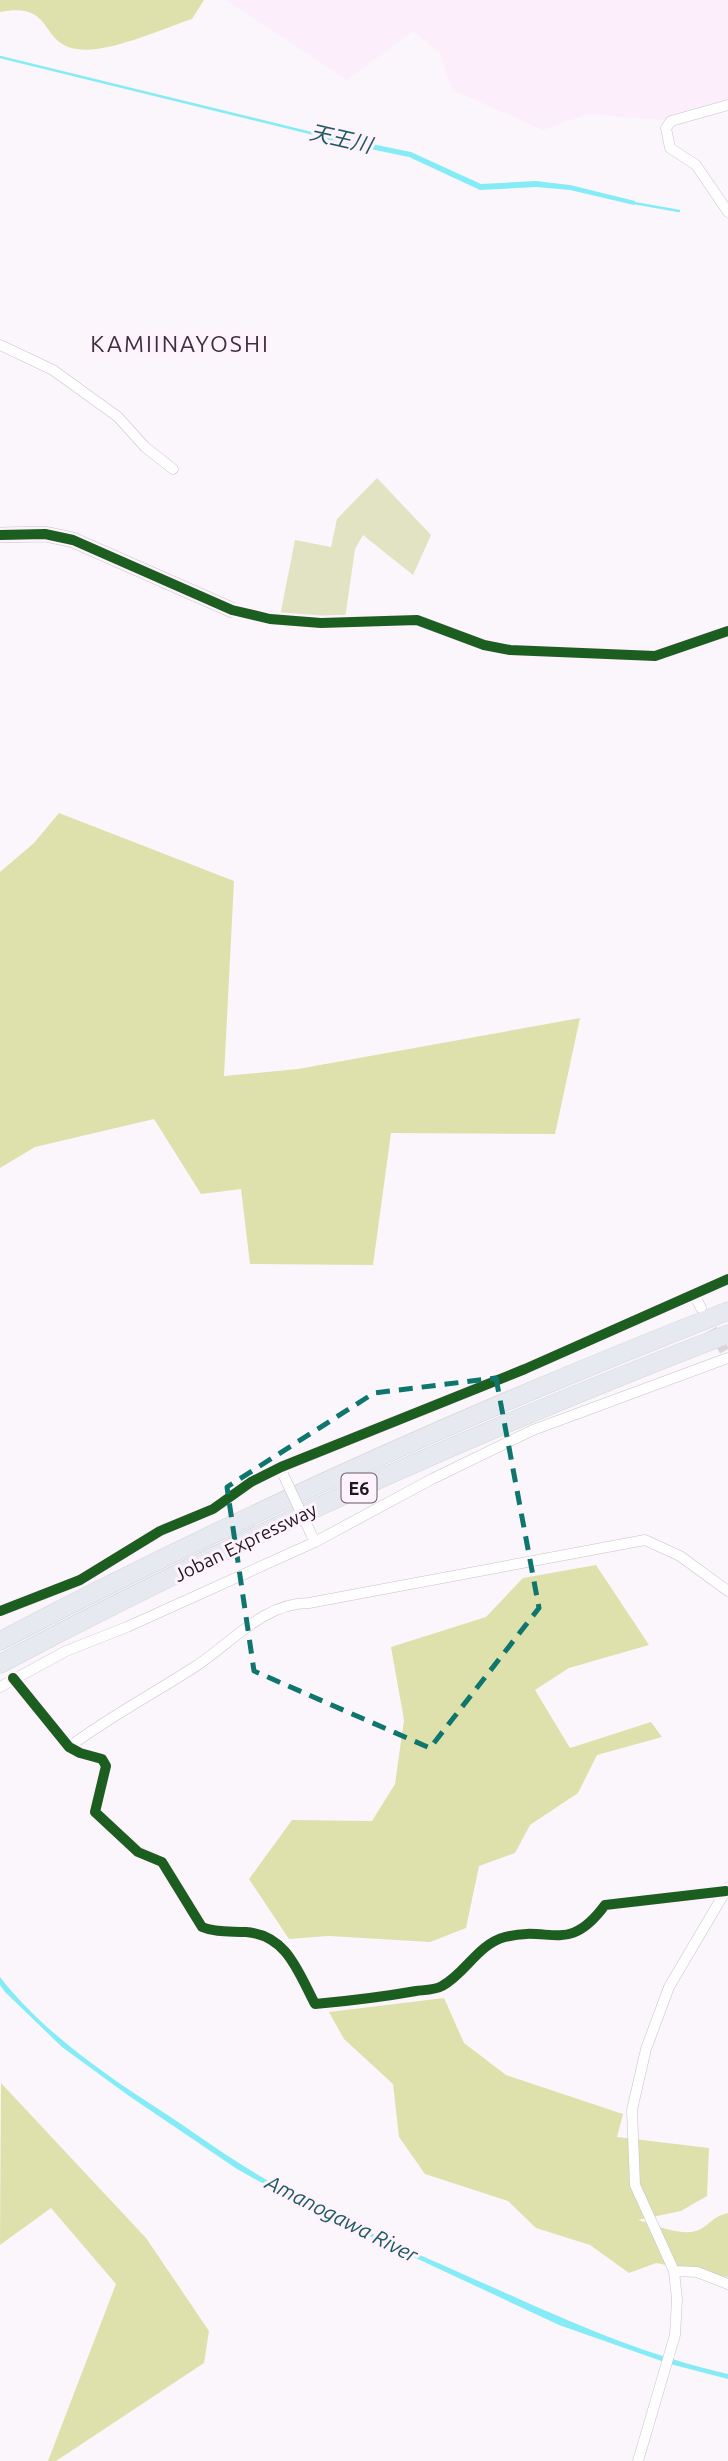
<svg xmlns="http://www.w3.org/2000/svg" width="728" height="2461" viewBox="0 0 728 2461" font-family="Ubuntu,'Noto Sans JP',sans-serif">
<rect width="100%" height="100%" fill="#fbf6fb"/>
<path fill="#fdeefc" d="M226,0H728V100L692,114L660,120L588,114L543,130L452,90L440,53L413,31L347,80Z"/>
<path fill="#e1e3c3" d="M377,478L431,535L413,575L363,535L355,549L345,619L280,616L295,540L331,547L337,519Z"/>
<path fill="#dee1ac" d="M0,0H204L192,19C161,29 108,54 77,49C38,43 55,1 0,12Z
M59,813L234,881L224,1076L298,1069L580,1018L555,1134L391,1133L373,1265L250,1264L241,1189L201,1194L154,1119L35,1147L0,1168V872L34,843Z
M596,1565L649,1645L569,1668L535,1690L570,1748L651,1722L662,1737L597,1755L578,1793L530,1825L515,1853L479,1866L466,1928L430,1942L329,1936L289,1939L249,1879L292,1820L372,1821L395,1784L404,1720L391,1647L486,1617L523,1578Z
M444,1998L464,2043L506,2075L623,2114L617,2137L709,2148L707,2196L681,2211L638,2220C656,2225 687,2240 704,2227C714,2220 715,2216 728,2213V2277L656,2263L629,2273L590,2245L536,2228L508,2201L425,2174L399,2137L393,2084L344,2039L329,2012Z
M1,2083L146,2238L209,2331L204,2363L56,2461H48L116,2284L51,2208L0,2245Z"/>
<path fill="#85ecf7" d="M328,135L411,152L481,184L536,181L570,185L635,201L634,205L570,190L536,187L480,190L409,157L327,140Z
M0,1977C43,2032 104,2074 163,2112C189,2129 215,2148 242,2165C320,2214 406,2248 490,2286C568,2321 643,2355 728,2374V2379L670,2364L559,2325L296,2202L237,2169L129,2096L62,2047L5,1992L0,1985Z"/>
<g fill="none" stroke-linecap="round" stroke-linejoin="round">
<path stroke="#85ecf7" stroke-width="2.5" d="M0,57L327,137
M634,203L679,211"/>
<path stroke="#dad5da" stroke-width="10" stroke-dasharray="10 5" stroke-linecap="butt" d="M705,1316L725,1352"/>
<g stroke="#c8c3c8" stroke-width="11">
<path id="street" d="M728,105L671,121L666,128L670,148L696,165L728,212
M0,345L53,370L118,417L145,447L173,469
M232,610L292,621L417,620L484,645L510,650L655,656L728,631
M694,1294L701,1308
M0,1611L80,1580L160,1531L213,1509L251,1482L281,1467L525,1369L728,1279
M13,1678L69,1747L80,1753L102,1759L106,1766L95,1812L138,1852L162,1862L202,1927C216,1933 231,1931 246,1932C287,1935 298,1972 315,2004C349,2001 382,1997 416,1991C423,1990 435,1990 442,1986C465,1974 478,1944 505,1937C551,1925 568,1955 605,1905L726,1891
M0,1687L66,1651L127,1627L315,1542L432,1479L533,1430L728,1358
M69,1747C109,1717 151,1695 193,1668C230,1645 262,1603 309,1603L645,1540L680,1556L728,1591
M674,2271L697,2272L728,2284
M638,2461L675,2335L677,2299L674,2271L635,2185L632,2110L646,2049L669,1987L728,1887"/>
</g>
<g stroke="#c8c3c8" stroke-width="16">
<path id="secondary" d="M0,535L45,534L73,540L232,610"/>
</g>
<g stroke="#d5d2d5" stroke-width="19">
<path id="highway" d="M0,1641C236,1517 480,1408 728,1311
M0,1664C236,1539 479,1430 728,1334"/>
</g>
<use href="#street" stroke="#fefefe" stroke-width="10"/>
<use href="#secondary" stroke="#fefefe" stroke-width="14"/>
<use href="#highway" stroke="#e6eaf0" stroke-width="18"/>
<g stroke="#c8c3c8" stroke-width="11" stroke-linecap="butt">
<path id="street-bridge" d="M282,1472L312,1536"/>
</g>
<use href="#street-bridge" stroke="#fefefe" stroke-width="10"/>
<g stroke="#fef3fd" stroke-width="15">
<path id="cycleway" d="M0,535L45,534L73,540L232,610L270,619L321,623L417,620L484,645L510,650L655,656L728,631
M0,1611L80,1580L160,1531L213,1509L251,1482L281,1467L525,1369L728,1279
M13,1678L69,1747L80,1753L102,1759L106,1766L95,1812L138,1852L162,1862L202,1927C216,1933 231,1931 246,1932C287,1935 298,1972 315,2004C349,2001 382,1997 416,1991C423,1990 435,1990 442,1986C465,1974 478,1944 505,1937C551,1925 568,1955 605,1905L726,1891"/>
</g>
<use href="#cycleway" stroke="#1b5e20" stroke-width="10"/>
</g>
<path fill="none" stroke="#0f766e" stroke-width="5" stroke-dasharray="14 9" stroke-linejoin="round" d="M496,1378L539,1608L430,1748L254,1671L227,1487L374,1393Z"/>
<g text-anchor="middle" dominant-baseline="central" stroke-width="6" stroke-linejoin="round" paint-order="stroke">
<rect fill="#fef3fd" stroke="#615a60" stroke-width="2" x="341.5" y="1473.5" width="35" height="29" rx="5"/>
<g font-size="18" font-weight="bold" fill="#1e181d">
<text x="359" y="1488">E6</text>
</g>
<g font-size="19" fill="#1e181d" stroke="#fef3fd">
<text transform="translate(245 1542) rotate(-26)">Joban Expressway</text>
</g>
<g font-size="21" font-style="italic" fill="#1e5b61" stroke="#fef3fd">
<text transform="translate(341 138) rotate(13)">天王川</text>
<text transform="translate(342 2218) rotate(27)">Amanogawa River</text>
</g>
<g font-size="23" letter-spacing="2" fill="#3d303c" stroke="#fef3fd">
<text x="180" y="343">KAMIINAYOSHI</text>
</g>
</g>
</svg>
